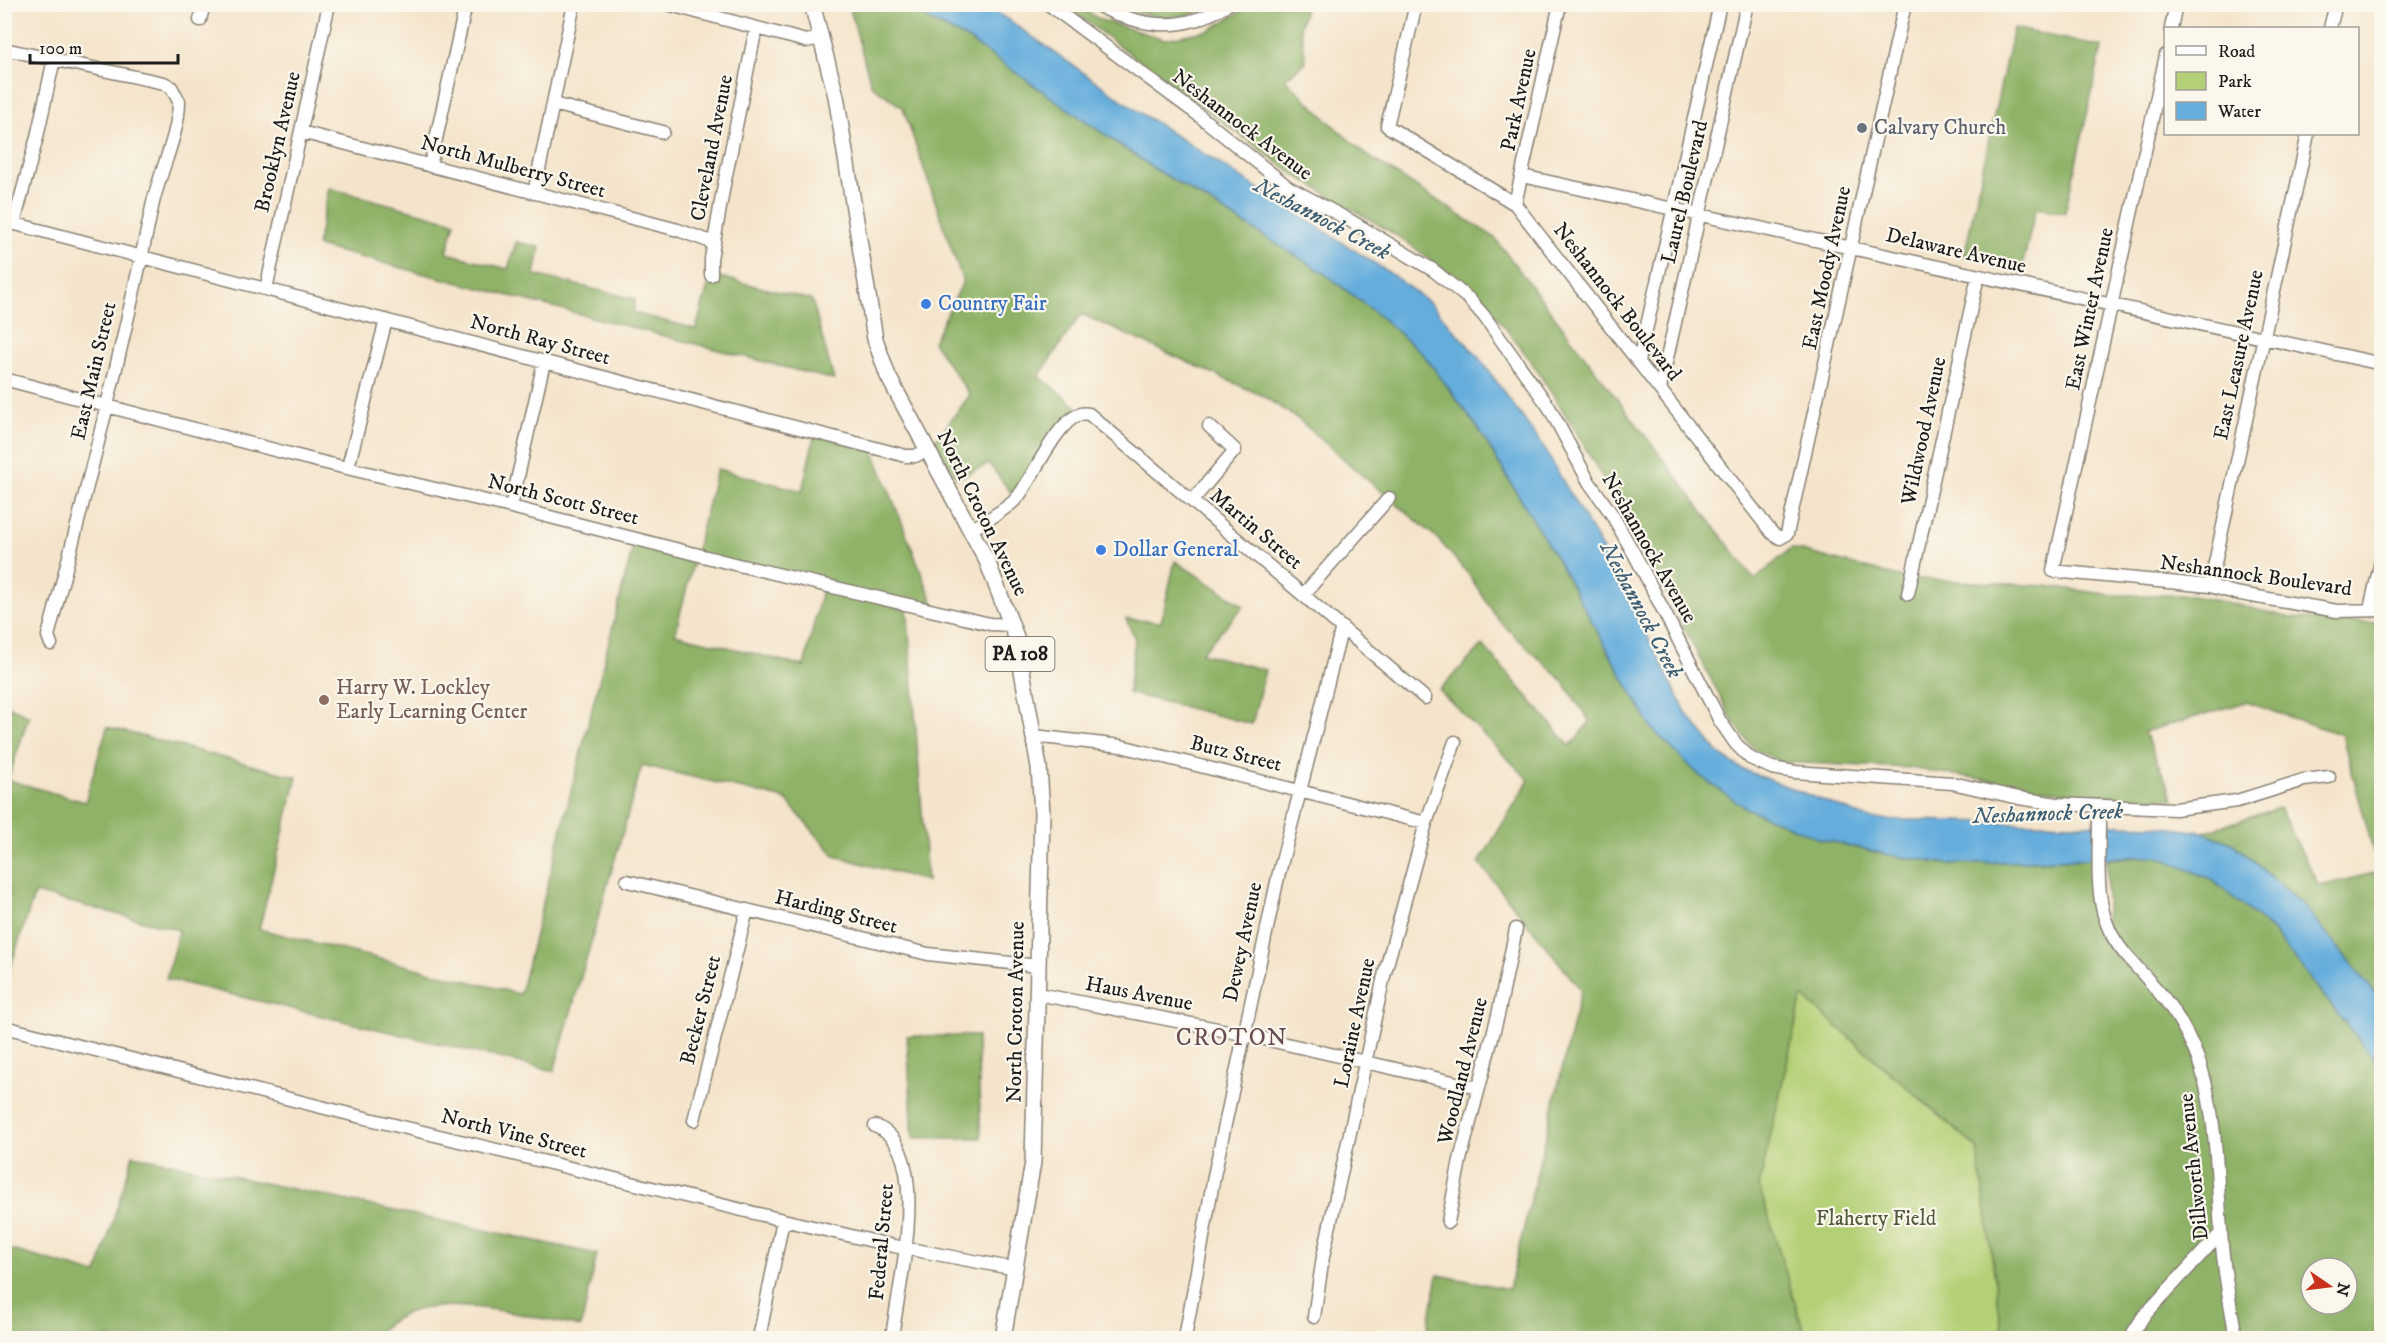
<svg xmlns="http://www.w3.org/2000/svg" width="2386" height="1343" viewBox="0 0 2386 1343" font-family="'IM FELL DW Pica',serif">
<rect width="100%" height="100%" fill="#fbf7ec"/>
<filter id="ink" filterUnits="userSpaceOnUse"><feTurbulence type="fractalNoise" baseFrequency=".0167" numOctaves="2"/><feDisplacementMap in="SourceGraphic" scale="12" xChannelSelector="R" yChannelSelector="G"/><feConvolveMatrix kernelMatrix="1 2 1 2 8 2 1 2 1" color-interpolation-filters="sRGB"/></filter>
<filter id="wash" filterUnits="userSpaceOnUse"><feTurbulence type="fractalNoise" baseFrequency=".008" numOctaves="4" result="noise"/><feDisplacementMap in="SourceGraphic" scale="24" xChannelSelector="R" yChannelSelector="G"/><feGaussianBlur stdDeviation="1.35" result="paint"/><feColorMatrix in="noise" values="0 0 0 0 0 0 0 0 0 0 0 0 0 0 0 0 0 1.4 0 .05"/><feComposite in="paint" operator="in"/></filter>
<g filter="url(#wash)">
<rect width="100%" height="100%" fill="#f4e4cb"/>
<path fill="#b4d076" stroke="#687649" stroke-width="1.5" d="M1802,996L1977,1148L2130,1338H1724Z"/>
<path fill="#8fb267" stroke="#566742" stroke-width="1.5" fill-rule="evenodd" d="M849,5H911L926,18L969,40L1149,165L1324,273L1377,314L1423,353L1478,428L1559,563L1652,729L1820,839L1889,855L1949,864L2093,859L2092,903L2095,915L2106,924L2107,859L2157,856L2211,879L2272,930L2381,1068V1338H2236L2235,1334L2219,1338H2003L1977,1148L1802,996L1759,1186L1806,1338H1426L1438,1275L1509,1289L1581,990L1479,863L1529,780L1439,690L1483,645L1570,746L1590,722L1563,681L1499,621L1469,575L1437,538L1357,471L1298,419L1263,396L1081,314L1039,376L1084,413L1078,414L1016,499L989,464L957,478L934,442L970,395L933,342L963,282L903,108L871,85ZM2311,1268H2347V1304H2311Z
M1064,5H1075L1101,20L1164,39L1210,30L1243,10L1247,5H1306L1300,26L1306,62L1285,79L1337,129L1365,154L1494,237L1755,580L1791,548L1903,578L2047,586L2113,595H2185L2226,602L2291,618L2381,623V1000L2304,906L2234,844L2203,832L2279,808L2319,886L2379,872L2342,735L2246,702L2144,732L2174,799L2089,796L1909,768L1782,762L1754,749L1734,723L1633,531L1574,428L1531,361L1482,298L1404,240L1295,175Z
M1121,5H1215C1180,21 1156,22 1121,5Z
M2013,28L2102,47L2065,213L2036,208L2022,268L1964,256Z
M329,188L455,222L447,253L508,269L516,242L540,247L535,275L635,299L633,313L696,329L711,275L812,300L834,380L317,246Z
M815,433L872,447L937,612L907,605L927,881L835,856L785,799L642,765L554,1071L166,979L179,930L35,893L8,974L4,973V704L29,716L8,780L85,802L107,727L297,777L259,929L520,994L635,538L695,554L717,469L802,491ZM695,555L823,585L804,666L675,634Z
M1175,561L1244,606L1201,653L1265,670L1252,724L1128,693L1135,639L1126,619L1161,622Z
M907,1036H977L981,1138H913Z
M133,1155L597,1254L581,1327C532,1317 454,1295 407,1313C393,1318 380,1331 368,1338H5V1248L97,1274Z"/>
<path fill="#65addc" stroke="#40647c" stroke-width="1.5" d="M911,5H987L1145,116L1390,273L1431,304L1480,359L1541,443L1612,566L1687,714L1720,755L1742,769L1870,819L2157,826L2203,832L2234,844L2304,906L2381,1000V1068L2272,930L2211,879L2157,856L1949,864L1889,855L1820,839L1746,808L1700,776L1652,729L1559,563L1478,428L1423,354L1377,314L1324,273L1149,165L969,40L926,18Z"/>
</g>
<g filter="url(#ink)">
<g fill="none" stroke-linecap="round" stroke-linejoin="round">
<g stroke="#888074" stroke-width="15">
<path id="minor" d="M667,4L806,41L822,38
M1048,4L1197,114L1288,187L1349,220L1433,270L1469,299L1484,316L1549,407L1589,482L1611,513L1637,559L1720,721L1736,744L1750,758L1772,768L1795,772L1952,783L2019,798L2057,804L2175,809L2237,801L2304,780L2329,777
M1095,4C1141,28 1183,34 1228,4
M1416,4L1387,126L1515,204L1772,533L1780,538L1787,534L1905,4
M200,20L204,4
M2171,28L2176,4
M2330,28L2336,4
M4,49L164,83L171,87L179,101C179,135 159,173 152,207C122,351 86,494 48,636L51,644
M2166,55L2053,571L2210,586L2235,593L2337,611L2382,610
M553,104L663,132
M301,132L678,230L714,243
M430,166L466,4
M1522,176L2382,364
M534,193L574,4
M1515,204L1560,4
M4,221L906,456H915L928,450
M14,223L37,137L54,59
M711,275V259L724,185L756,28
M266,289L329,4
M1639,361L1720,4
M4,379L309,459L511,507L734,564L990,624L1012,625
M1660,389L1747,4
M348,467L386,320
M1192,501L1235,450L1209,426
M511,507L544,362
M971,530C986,520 1005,511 1017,498C1032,481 1062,406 1089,414L1425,698
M2210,586L2308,134
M1908,594L1978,276
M1303,595L1389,498
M2370,609L2382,557
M1034,736L1121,746L1426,823
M2099,806C2100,841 2094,893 2107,924C2116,948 2134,963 2150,982C2171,1004 2187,1030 2198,1059C2218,1113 2217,1186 2222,1244C2224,1275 2231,1307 2236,1338
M627,881L928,954L1038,966
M1038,994L1243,1034L1479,1088
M4,1027L345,1113L783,1220L894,1246L1016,1269
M694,1120L747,910
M875,1126C935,1148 897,1291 892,1338
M1448,1222L1460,1160L1498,1015L1516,929
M1314,1317L1323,1257L1384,976L1426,823L1455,742
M759,1338L783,1220
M1185,1338L1214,1176L1278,877L1342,627
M2130,1338L2143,1317L2221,1233"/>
</g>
<g stroke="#888074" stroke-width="18">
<path id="major" d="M812,4L836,96L875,339L888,376L987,561L1016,637L1039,767L1042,813L1033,1162L1003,1338"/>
</g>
<use href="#minor" stroke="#fff" stroke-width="12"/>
<use href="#major" stroke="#fff" stroke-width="15"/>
</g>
</g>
<circle fill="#6b7280" stroke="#fbf7ec" stroke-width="2" cx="1862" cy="128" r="6"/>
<g fill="#3f7fe0" stroke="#fbf7ec" stroke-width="2">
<circle cx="926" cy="304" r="6"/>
<circle cx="1101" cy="550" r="6"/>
</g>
<circle fill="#8d6e63" stroke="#fbf7ec" stroke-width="2" cx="324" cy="700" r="6"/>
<g text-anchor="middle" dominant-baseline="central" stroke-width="4.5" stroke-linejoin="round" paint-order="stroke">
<rect fill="#fbf7ec" stroke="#5f5e5a" stroke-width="1.5" x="985.5" y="637" width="69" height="34" rx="4.5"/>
<g font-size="20" font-weight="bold" fill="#1c1c1c">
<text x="1020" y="654">PA 108</text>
</g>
<g font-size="21" fill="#1c1c1c" stroke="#fbf7ec">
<text transform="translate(1519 100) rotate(-78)">Park Avenue</text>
<text transform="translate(1242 125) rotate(37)">Neshannock Avenue</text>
<text transform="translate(278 142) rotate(-77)">Brooklyn Avenue</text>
<text transform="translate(712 148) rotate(-79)">Cleveland Avenue</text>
<text transform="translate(513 167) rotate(15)">North Mulberry Street</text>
<text transform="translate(1685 192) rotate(-77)">Laurel Boulevard</text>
<text transform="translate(1956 251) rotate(13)">Delaware Avenue</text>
<text transform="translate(1827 268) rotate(-78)">East Moody Avenue</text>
<text transform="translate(1617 302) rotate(52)">Neshannock Boulevard</text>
<text transform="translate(2090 309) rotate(-78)">East Winter Avenue</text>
<text transform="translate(540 340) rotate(15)">North Ray Street</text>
<text transform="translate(2239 355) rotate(-78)">East Leasure Avenue</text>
<text transform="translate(94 371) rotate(-77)">East Main Street</text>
<text transform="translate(1924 431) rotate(-78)">Wildwood Avenue</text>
<text transform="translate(563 500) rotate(14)">North Scott Street</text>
<text transform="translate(982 513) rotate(64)">North Croton Avenue</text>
<text transform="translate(1256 529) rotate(40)">Martin Street</text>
<text transform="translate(1649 548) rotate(60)">Neshannock Avenue</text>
<text transform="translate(2256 576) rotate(8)">Neshannock Boulevard</text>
<text transform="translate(1236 754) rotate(14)">Butz Street</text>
<text transform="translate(836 912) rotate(14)">Harding Street</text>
<text transform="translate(1243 942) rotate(-78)">Dewey Avenue</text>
<text transform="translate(1139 994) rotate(11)">Haus Avenue</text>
<text transform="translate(701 1010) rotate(-76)">Becker Street</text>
<text transform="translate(1016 1012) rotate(-89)">North Croton Avenue</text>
<text transform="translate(1355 1023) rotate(-78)">Loraine Avenue</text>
<text transform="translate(1463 1071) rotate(-76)">Woodland Avenue</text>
<text transform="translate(514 1134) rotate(14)">North Vine Street</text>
<text transform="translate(2194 1167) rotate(-96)">Dillworth Avenue</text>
<text transform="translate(882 1242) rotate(-85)">Federal Street</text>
</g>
<g font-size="21" fill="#5b616d" stroke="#fbf7ec" text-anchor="start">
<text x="1874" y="128">Calvary Church</text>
</g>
<g font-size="21" fill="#366cbe" stroke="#fbf7ec" text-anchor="start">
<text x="938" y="304">Country Fair</text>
<text x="1113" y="550">Dollar General</text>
</g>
<g font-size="21" fill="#785e54" stroke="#fbf7ec" text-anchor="start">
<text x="336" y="688">Harry W. Lockley<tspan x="336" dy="24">Early Learning Center</tspan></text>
</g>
<g font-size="21" fill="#515b3c" stroke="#fbf7ec">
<text x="1876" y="1219">Flaherty Field</text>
</g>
<g font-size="22" font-style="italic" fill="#3d5d72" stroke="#fbf7ec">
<text transform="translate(1322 219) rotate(28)">Neshannock Creek</text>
<text transform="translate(1641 610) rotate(62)">Neshannock Creek</text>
<text transform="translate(2048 814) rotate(-2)">Neshannock Creek</text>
</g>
<g font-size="24" letter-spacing="1.5" fill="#684b53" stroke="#fbf7ec">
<text x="1232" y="1038">CROTON</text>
</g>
</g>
<rect width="2386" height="1343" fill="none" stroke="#fbf7ec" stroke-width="24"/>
<rect x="2164" y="27" width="195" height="108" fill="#fbf7ec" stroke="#a29f99" stroke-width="1.5"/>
<rect x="2176" y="46" width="30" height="9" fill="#ffffff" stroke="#a29f99" stroke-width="1.5"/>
<text x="2218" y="57" font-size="18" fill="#1c1c1c">Road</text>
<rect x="2176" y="72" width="30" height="18" fill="#b4d076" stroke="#a29f99" stroke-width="1.5"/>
<text x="2218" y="87" font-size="18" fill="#1c1c1c">Park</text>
<rect x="2176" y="102" width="30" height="18" fill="#65addc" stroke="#a29f99" stroke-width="1.5"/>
<text x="2218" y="117" font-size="18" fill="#1c1c1c">Water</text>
<g transform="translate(2329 1286) rotate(104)"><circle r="28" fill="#fbf7ec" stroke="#a29f99" stroke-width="1.5"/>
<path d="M0-4.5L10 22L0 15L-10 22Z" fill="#c8321e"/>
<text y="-9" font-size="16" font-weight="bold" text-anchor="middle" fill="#1c1c1c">N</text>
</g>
<path d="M30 54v9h148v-9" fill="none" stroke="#1c1c1c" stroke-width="3"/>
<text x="39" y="54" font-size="18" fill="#1c1c1c" stroke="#fbf7ec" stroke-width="4.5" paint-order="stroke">100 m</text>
</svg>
